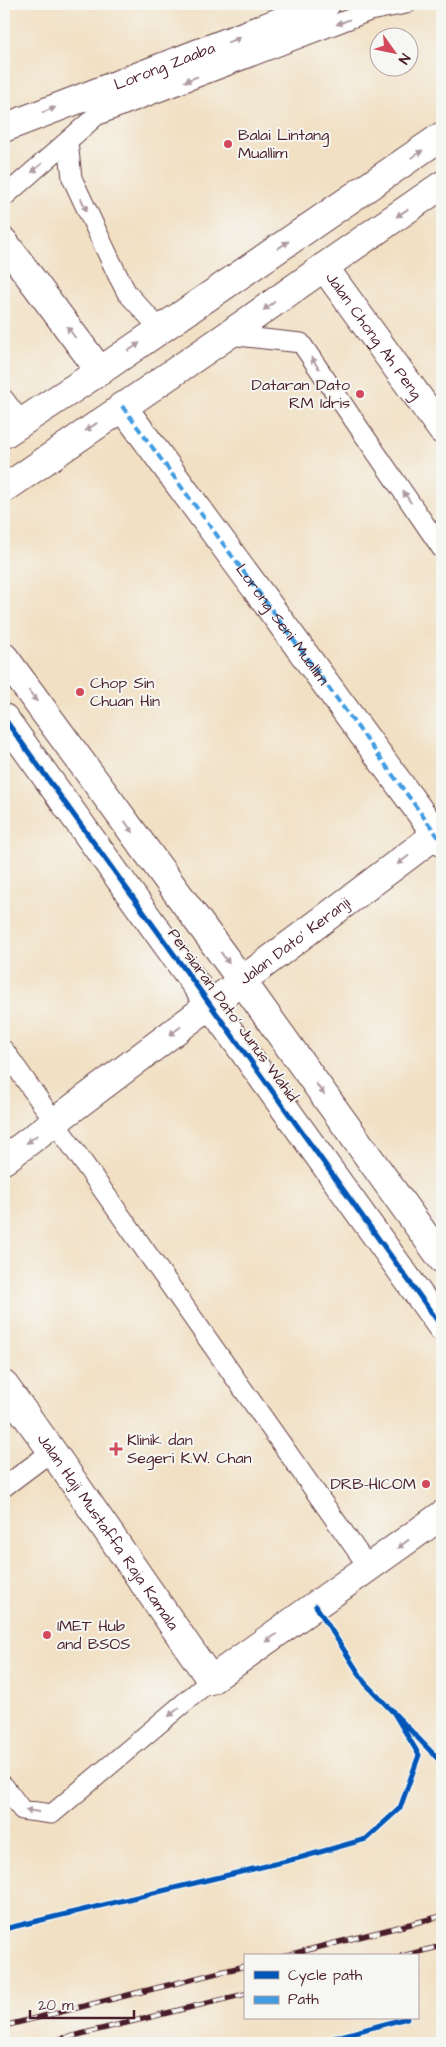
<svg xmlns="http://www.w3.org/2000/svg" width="446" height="2047" viewBox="0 0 446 2047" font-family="'Architects Daughter',sans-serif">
<rect width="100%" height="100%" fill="#f6f6f2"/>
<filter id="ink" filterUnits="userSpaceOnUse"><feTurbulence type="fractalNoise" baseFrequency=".02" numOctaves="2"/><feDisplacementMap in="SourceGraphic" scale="10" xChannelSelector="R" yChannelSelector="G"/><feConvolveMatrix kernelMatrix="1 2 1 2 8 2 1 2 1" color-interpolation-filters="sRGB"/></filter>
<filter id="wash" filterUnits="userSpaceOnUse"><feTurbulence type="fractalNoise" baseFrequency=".0096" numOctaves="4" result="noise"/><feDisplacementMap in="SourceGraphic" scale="20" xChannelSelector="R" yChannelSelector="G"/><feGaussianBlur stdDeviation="1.12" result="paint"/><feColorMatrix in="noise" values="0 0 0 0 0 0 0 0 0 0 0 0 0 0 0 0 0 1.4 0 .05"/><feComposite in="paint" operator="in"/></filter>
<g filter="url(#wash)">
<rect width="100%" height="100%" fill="#f1e0c3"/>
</g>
<g filter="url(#ink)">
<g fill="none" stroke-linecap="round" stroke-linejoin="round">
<g stroke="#633c42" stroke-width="21">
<path id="lane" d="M68,142L72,178L117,274L127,293L160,329
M4,197L96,116L370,11L406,4
M228,335L301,343L442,549
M4,399L22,423
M4,1050L369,1568
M4,1487L52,1451
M4,1786L22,1810L52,1814L211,1680"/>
</g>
<g stroke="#633c42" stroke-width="30">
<g id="street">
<path id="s1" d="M4,128L326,4"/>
<path d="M4,242L100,371"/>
<path id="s2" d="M324,267L442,430"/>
<path id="s3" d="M122,406L442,842"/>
<path id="s4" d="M4,1160L442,830"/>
<path id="s5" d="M4,1385L52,1451L211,1680L442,1515"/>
</g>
</g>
<g stroke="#633c42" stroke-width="30">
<path id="secondary" d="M4,434L100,371L442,136
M4,489L228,335L324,267L442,185
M4,657L242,981L442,1259
M4,718L442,1327"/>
</g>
<use href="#lane" stroke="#fff" stroke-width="19"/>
<use href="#street" stroke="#fff" stroke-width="28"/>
<use href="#secondary" stroke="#fff" stroke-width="28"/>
<g stroke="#4a1f2b" stroke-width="5.5">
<path id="rail" d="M284,1956L442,1916
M402,1956L442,1946
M4,2026L245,1966
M44,2043L245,1994"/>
</g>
<use href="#rail" stroke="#f6f6f2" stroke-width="4" stroke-dasharray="11" stroke-linecap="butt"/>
<path stroke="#409be1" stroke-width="4" stroke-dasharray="8 4" stroke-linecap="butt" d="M122,406L442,842"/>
<g stroke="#f6f6f2" stroke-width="8">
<path id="cycleway" d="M4,718L442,1327
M316,1606L365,1683L442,1763
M4,1929L299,1858L366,1839L400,1808L419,1755L392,1710
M315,2043L407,2018"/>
</g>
<use href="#cycleway" stroke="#0057b8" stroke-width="5"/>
</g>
<defs><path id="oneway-solid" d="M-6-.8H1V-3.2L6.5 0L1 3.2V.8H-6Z" transform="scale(1.25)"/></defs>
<g fill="#ae9aa0">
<use href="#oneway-solid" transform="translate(343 22) rotate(159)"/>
<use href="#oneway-solid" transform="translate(234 40) rotate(-21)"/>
<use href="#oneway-solid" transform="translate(191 79) rotate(159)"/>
<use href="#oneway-solid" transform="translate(49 110) rotate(-21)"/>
<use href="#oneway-solid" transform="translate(417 154) rotate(-34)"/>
<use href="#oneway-solid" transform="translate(37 168) rotate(139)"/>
<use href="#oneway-solid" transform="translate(84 205) rotate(65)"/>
<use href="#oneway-solid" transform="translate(402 213) rotate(146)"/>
<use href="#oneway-solid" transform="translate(283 245) rotate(-34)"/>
<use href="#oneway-solid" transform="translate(269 306) rotate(144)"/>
<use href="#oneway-solid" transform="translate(71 332) rotate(-127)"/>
<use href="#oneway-solid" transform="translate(134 347) rotate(-35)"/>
<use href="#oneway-solid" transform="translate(315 363) rotate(-124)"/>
<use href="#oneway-solid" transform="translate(91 427) rotate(146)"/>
<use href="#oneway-solid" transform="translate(407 497) rotate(-124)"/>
<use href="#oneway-solid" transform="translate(33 696) rotate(53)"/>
<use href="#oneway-solid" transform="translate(129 827) rotate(54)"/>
<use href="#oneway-solid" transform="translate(403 860) rotate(143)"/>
<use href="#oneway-solid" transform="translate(225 958) rotate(54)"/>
<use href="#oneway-solid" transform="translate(175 1031) rotate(143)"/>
<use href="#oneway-solid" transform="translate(320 1089) rotate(54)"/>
<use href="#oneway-solid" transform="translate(32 1139) rotate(143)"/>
<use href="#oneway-solid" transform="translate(403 1544) rotate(144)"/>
<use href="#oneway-solid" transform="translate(271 1638) rotate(145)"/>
<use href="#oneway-solid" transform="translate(174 1712) rotate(140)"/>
<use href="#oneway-solid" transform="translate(32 1811) rotate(-172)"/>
</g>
</g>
<g fill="#d1495b" stroke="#f6f6f2" stroke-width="2">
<circle cx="228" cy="144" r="5"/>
<circle cx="360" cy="394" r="5"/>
<circle cx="80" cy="692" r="5"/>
<path d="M113.5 1441.5h5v5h5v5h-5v5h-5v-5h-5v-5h5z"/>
<circle cx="426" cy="1484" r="5"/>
<circle cx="47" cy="1635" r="5"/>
</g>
<g text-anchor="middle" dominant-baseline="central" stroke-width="4" stroke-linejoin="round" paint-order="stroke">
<g font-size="16" fill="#4a1f2b" stroke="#f6f6f2">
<text stroke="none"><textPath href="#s1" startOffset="172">Lorong Zaaba</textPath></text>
<text stroke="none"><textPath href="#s2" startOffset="85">Jalan Chong Ah Peng</textPath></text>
<text stroke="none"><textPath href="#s3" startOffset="271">Lorong Seni Muallim</textPath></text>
<text stroke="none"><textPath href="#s4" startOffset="364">Jalan Dato' Keranji</textPath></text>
<text transform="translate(233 1015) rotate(54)">Persiaran Dato' Junus Wahid</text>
<text stroke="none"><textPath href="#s5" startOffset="180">Jalan Haji Mustaffa Raja Kamala</textPath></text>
</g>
<g font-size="16" fill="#4a1f2b" stroke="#f6f6f2" text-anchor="start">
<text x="238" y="135">Balai Lintang<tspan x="238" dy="18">Muallim</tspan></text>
<text x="350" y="385" text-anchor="end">Dataran Dato<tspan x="350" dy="18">RM Idris</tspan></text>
<text x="90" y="683">Chop Sin<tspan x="90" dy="18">Chuan Hin</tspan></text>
<text x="127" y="1440">Klinik dan<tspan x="127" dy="18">Segeri K.W. Chan</tspan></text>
<text x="416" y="1484" text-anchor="end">DRB-HICOM</text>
<text x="57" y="1626">1MET Hub<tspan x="57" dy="18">and BSOS</tspan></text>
</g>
</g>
<rect width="446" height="2047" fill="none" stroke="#f6f6f2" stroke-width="20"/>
<rect x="244" y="1954" width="175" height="65" fill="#f6f6f2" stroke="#b1a0a2"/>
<rect x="254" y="1971" width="25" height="8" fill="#0057b8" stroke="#b1a0a2"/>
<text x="288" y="1980" font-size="15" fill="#4a1f2b">Cycle path</text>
<rect x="254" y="1996" width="25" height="8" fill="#409be1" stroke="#b1a0a2"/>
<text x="288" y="2004" font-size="15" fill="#4a1f2b">Path</text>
<g transform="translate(394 52) rotate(123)"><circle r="24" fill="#f6f6f2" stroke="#b1a0a2"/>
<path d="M0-4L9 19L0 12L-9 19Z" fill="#d1495b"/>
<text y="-8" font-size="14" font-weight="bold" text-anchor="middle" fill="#4a1f2b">N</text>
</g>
<path d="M30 2010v8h104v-8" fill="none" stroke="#4a1f2b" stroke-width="2.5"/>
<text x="38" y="2010" font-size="15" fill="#4a1f2b" stroke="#f6f6f2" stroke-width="4" paint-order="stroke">20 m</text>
</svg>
